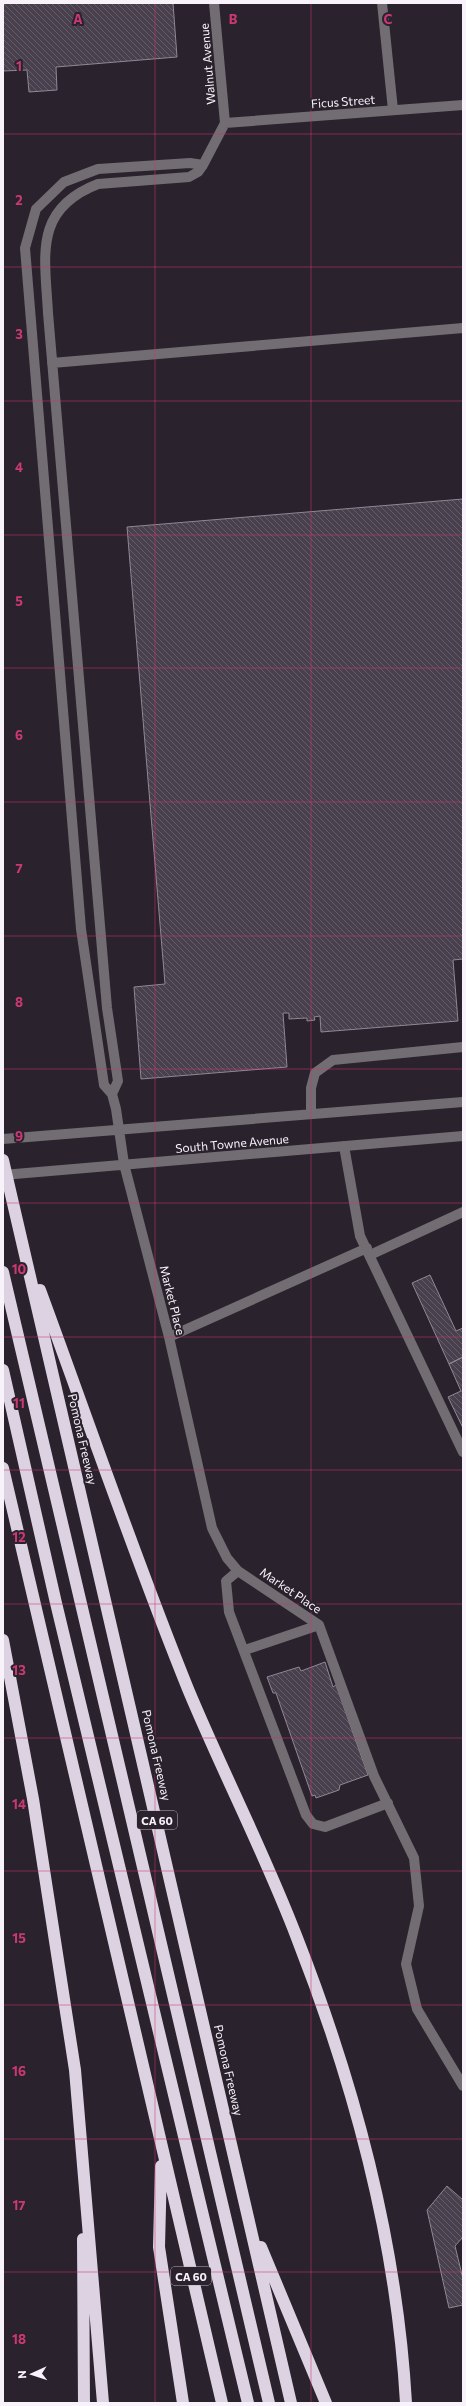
<svg xmlns="http://www.w3.org/2000/svg" width="466" height="2406" viewBox="0 0 466 2406" font-family="Commissioner,sans-serif">
<defs>
<pattern id="building-back-hatch" width="6" height="6" patternUnits="userSpaceOnUse"><rect width="6" height="6" fill="#49404d"/><path d="M-1 5l2 2M0 0l6 6M5-1l2 2" fill="none" stroke="#645c68"/></pattern>
</defs>
<rect width="100%" height="100%" fill="#2a222d"/>
<path fill="url(#building-back-hatch)" stroke="#918795" d="M3,3H173L177,57L56,67L57,90L29,92L27,70L3,71Z
M463,499V959L453,960L458,1021L321,1032L320,1016L314,1017L315,1020L307,1021V1018L289,1019V1013H283L287,1067L141,1079L134,987L165,984L127,527Z
M430,1275L456,1331L463,1328V1357L449,1364L412,1283Z
M463,1357V1428L448,1397L461,1391L449,1364Z
M325,1662L333,1687L336,1685L368,1775L340,1785L339,1790L316,1798L315,1795L312,1796L276,1693H273L267,1677L299,1667L301,1671Z
M447,2186L463,2200V2237L455,2246L463,2279V2305L449,2308L427,2210Z"/>
<g fill="none" stroke-linecap="round" stroke-linejoin="round">
<path stroke="#726d73" stroke-width="10" d="M214,3L225,123
M382,3L393,110
M225,123L463,105
M203,165L190,163L98,169L64,182L36,209L25,248L81,929L104,1085L112,1094L116,1109L124,1164L169,1337L212,1528L227,1558L238,1571L319,1625L374,1776L414,1858L419,1906L406,1964L417,2009L463,2086
M52,363L463,328
M112,1094L118,1081L107,1008L48,313C45,256 33,209 98,184L189,177L198,172L203,165L225,123
M311,1114V1088L315,1073L333,1060L463,1047
M3,1139L463,1102
M344,1146L360,1236L463,1452
M3,1175L463,1136
M370,1255L463,1212
M169,1337L367,1248
M238,1571L226,1581L229,1612L306,1815L313,1824L325,1827L388,1803
M245,1650L319,1625"/>
<path stroke="#ddd2e2" stroke-width="12" d="M3,1160L291,2403
M3,1272L269,2403
M40,1290C89,1423 135,1558 188,1689C223,1773 265,1854 297,1938C355,2086 397,2244 406,2403
M3,1370L56,1603L248,2403
M3,1468L222,2403
M3,1640L33,1799L75,2070L103,2403
M161,2166L159,2247L183,2403
M83,2239L84,2403
M261,2247L326,2403"/>
</g>
<path fill="none" stroke="#ca3973" stroke-width="1" stroke-opacity="0.55" d="M155,3V2403M311,3V2403M3,134H463M3,267H463M3,401H463M3,535H463M3,668H463M3,802H463M3,936H463M3,1069H463M3,1203H463M3,1337H463M3,1470H463M3,1604H463M3,1738H463M3,1871H463M3,2005H463M3,2139H463M3,2272H463"/>
<g text-anchor="middle" dominant-baseline="central" stroke-width="4" stroke-linejoin="round" paint-order="stroke">
<g fill="#2a222d" stroke="#bab4bc" stroke-width="1">
<rect x="137" y="1811" width="40" height="18" rx="3"/>
<rect x="171" y="2267" width="40" height="18" rx="3"/>
</g>
<g font-size="11" font-weight="bold" fill="#f8f2fa">
<text x="157" y="1820">CA 60</text>
<text x="191" y="2276">CA 60</text>
</g>
<g font-size="12" fill="#f8f2fa" stroke="#2a222d">
<text transform="translate(207 64) rotate(-95)">Walnut Avenue</text>
<text transform="translate(343 101) rotate(-4)">Ficus Street</text>
<text transform="translate(232 1143) rotate(-5)">South Towne Avenue</text>
<text transform="translate(173 1300) rotate(76)">Market Place</text>
<text transform="translate(83 1439) rotate(77)">Pomona Freeway</text>
<text transform="translate(291 1590) rotate(34)">Market Place</text>
<text transform="translate(157 1755) rotate(77)">Pomona Freeway</text>
<text transform="translate(229 2070) rotate(77)">Pomona Freeway</text>
</g>
</g>
<g font-size="13" text-anchor="middle" font-weight="bold" fill="#ca3973" stroke="#2a222d" stroke-width="4" stroke-linejoin="round" paint-order="stroke">
<text x="78" y="24">A</text>
<text x="233" y="24">B</text>
<text x="388" y="24">C</text>
<text x="19" y="71">1</text>
<text x="19" y="205">2</text>
<text x="19" y="339">3</text>
<text x="19" y="472">4</text>
<text x="19" y="606">5</text>
<text x="19" y="740">6</text>
<text x="19" y="873">7</text>
<text x="19" y="1007">8</text>
<text x="19" y="1141">9</text>
<text x="19" y="1274">10</text>
<text x="19" y="1408">11</text>
<text x="19" y="1542">12</text>
<text x="19" y="1675">13</text>
<text x="19" y="1809">14</text>
<text x="19" y="1943">15</text>
<text x="19" y="2076">16</text>
<text x="19" y="2210">17</text>
<text x="19" y="2344">18</text>
</g>
<rect width="466" height="2406" fill="none" stroke="#f8f2fa" stroke-width="8"/>
<g transform="translate(32 2374) rotate(267)" stroke="#2a222d" stroke-width="3" paint-order="stroke">
<path d="M0-3L7 15L0 10L-7 15Z" fill="#f8f2fa"/>
<text y="-6" font-size="11" font-weight="bold" text-anchor="middle" fill="#f8f2fa">N</text>
</g>
</svg>
